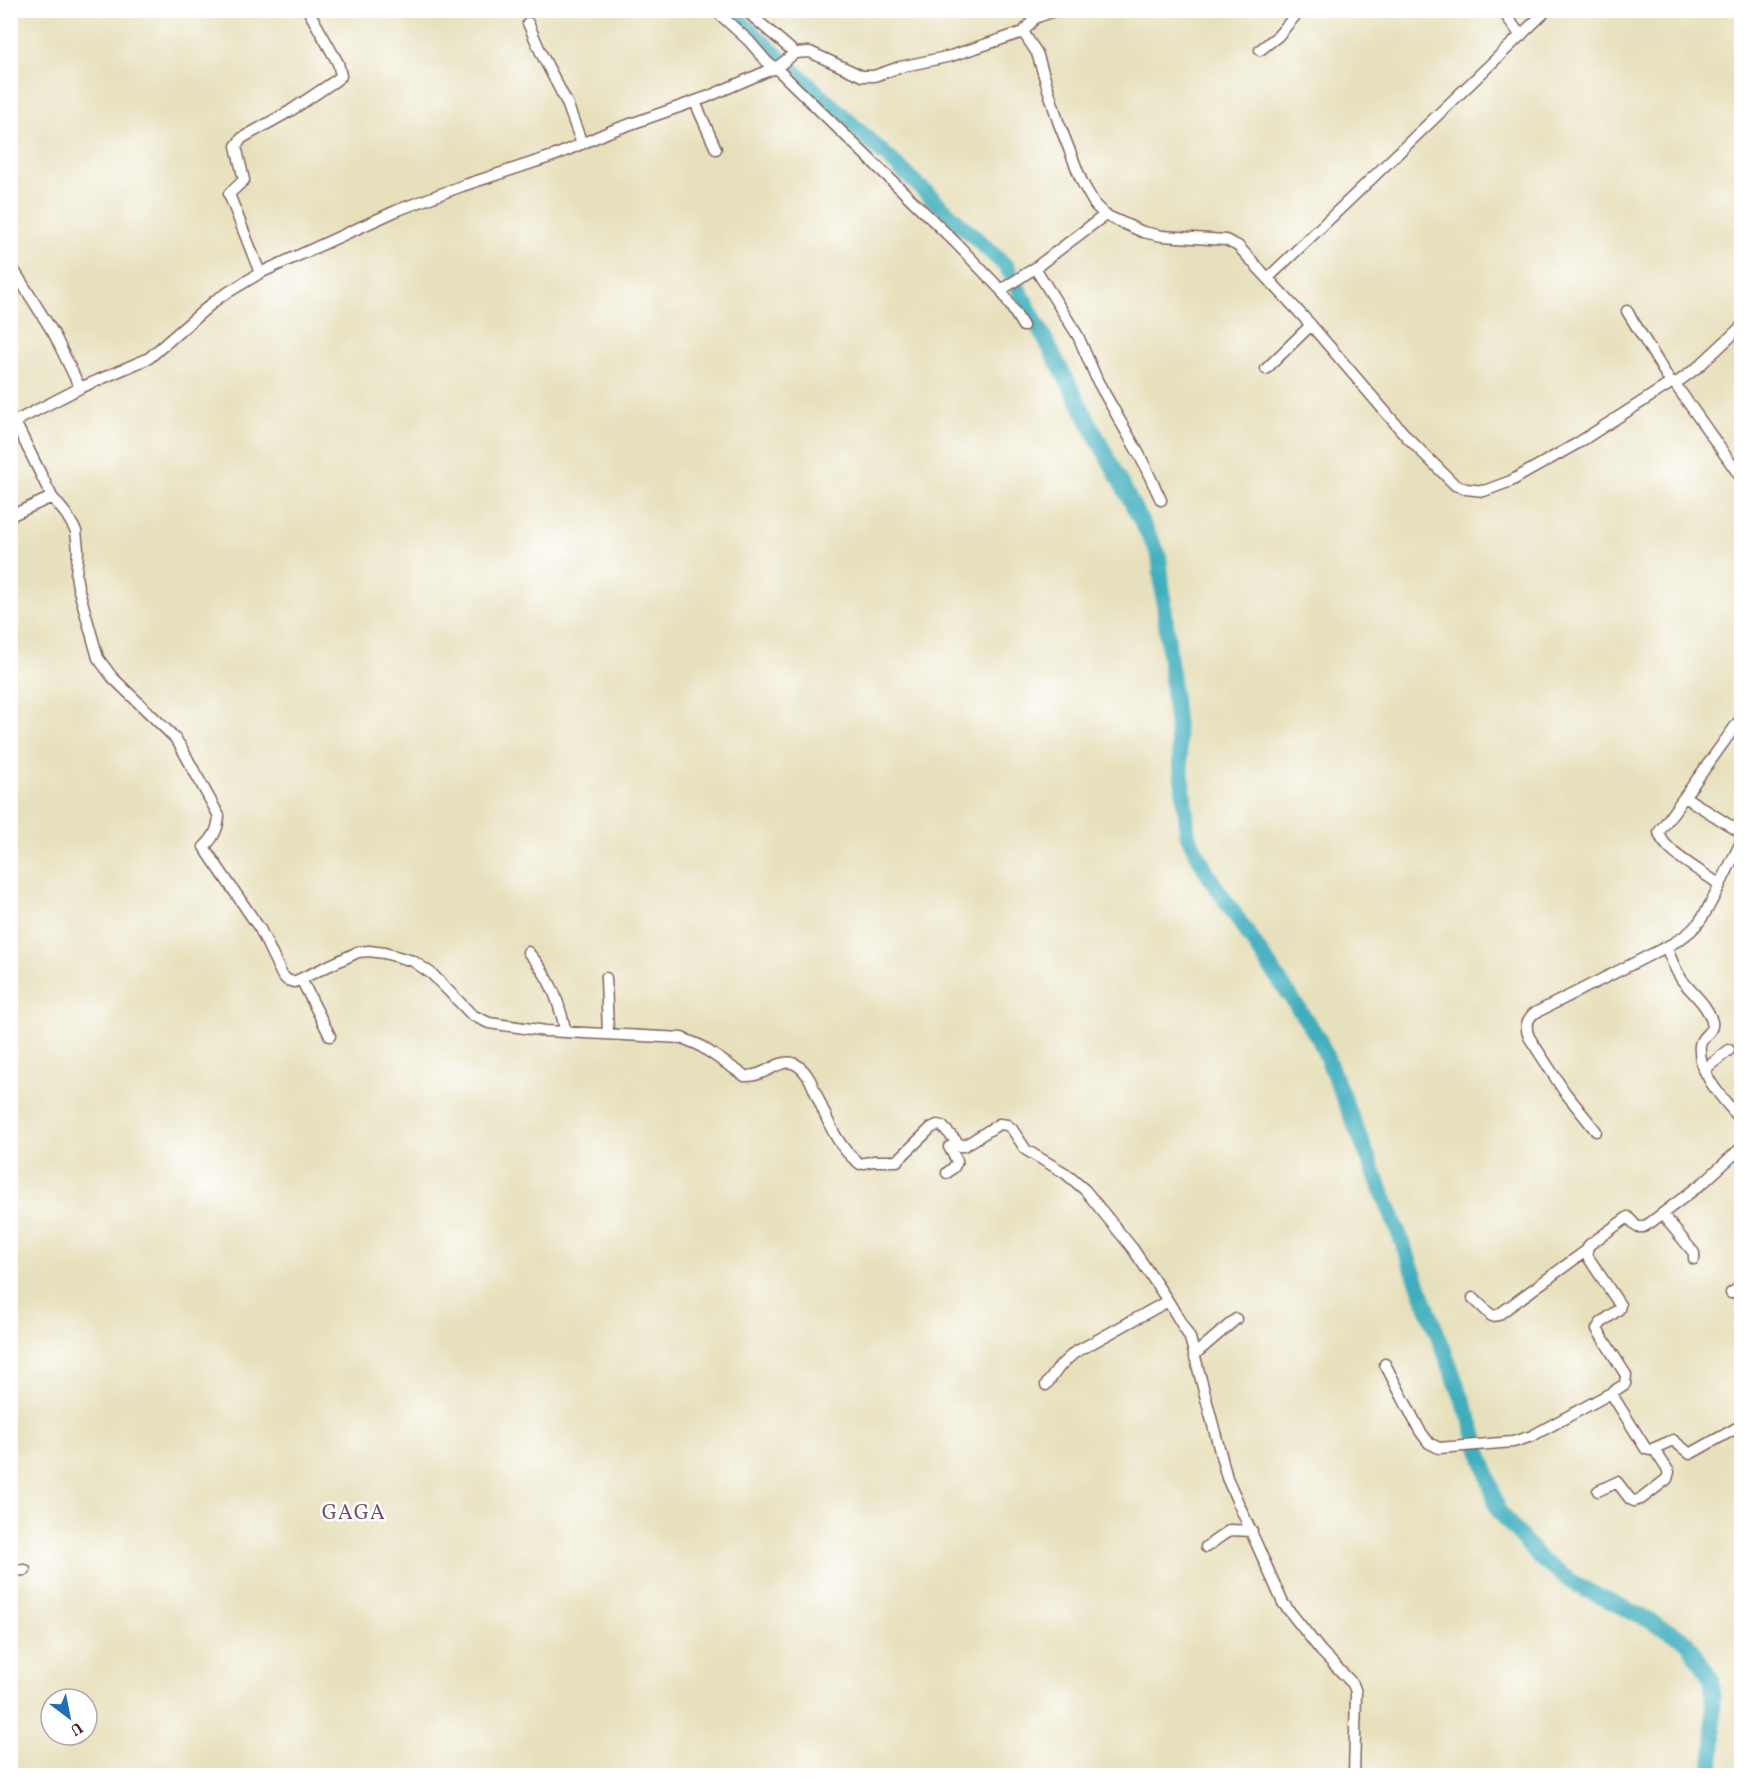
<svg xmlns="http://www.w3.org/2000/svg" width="1752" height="1786" viewBox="0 0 1752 1786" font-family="Vollkorn,serif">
<rect width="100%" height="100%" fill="#fff"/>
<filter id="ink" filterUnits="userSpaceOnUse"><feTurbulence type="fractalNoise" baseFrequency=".0167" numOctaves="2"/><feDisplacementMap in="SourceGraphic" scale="12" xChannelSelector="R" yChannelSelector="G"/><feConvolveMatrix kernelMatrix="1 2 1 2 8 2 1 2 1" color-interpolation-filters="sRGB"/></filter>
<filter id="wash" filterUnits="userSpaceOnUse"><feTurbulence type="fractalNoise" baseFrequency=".008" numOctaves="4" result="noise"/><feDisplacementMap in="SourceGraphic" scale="24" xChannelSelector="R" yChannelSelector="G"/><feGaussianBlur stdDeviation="1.35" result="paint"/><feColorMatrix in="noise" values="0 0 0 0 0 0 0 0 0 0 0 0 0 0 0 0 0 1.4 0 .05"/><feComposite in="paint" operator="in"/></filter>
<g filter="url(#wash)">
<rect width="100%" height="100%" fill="#e7e0bc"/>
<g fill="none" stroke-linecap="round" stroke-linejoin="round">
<path stroke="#40aebd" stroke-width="16" d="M728,10L1007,267L1159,555L1188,836L1210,878L1319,1039L1389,1208L1472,1424L1498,1510L1540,1559L1578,1586L1639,1615L1687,1641L1712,1680L1714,1742L1711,1776"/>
</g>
</g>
<g filter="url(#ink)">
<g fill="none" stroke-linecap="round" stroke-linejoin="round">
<g stroke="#81635e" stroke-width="13">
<path id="street" d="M715,10L749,41L768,63L776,68L955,242L1001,290L1023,326
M745,10L795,53
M1502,10L1521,36
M528,23L542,55L567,103L582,144
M1023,32L1035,18L1057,10
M1260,50L1278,36L1300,10
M695,102L716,149
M10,264L54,334L80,388
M1035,268L1078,336L1098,382L1140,456L1161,500
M260,273L229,194L244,180L236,146L242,138L290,111L335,81L341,76L338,63L308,10
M1268,278L1547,10
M1001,290L1035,268L1105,215
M1627,311L1671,383
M1266,369L1311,325
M1675,384L1698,367L1742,326
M15,422L52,497L66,514L76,531L78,550L76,575L78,587L98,658L112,677L175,738L181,747L219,816C218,829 214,838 204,847L260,929L282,975L287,980L294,982L358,952L369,951L384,953L413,961L432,974L472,1015L489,1023L546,1031L682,1038L699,1045L745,1076C771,1078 788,1042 810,1080C824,1109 833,1145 860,1164L873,1161H897L931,1128L937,1125L942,1126L959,1144L964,1146L999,1124L1007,1125L1012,1129L1026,1150L1065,1173L1085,1190L1133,1249L1168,1301L1190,1338L1227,1478L1283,1603L1321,1651L1353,1684L1356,1692L1354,1776
M10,424L80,388L149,358L217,299L260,273L398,210L462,186L556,155L611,131L707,97L765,72L776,68L795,53L810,52L862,76H874L900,67L951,56L1023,32L1037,53L1058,121L1082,182L1095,205L1105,215L1143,232L1162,236L1226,240L1238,246L1311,325L1406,436L1455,485L1466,489L1484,491L1511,481L1578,443L1671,383L1675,384L1742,479
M10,516L52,497
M1742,717L1659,832C1662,851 1705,873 1720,885C1704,916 1699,931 1666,947C1671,958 1675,970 1682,980C1692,993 1708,1005 1712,1022C1714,1033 1701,1035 1700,1045C1697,1074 1725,1101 1742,1121
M1685,797L1740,832L1742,837
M1720,885L1742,840
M528,952C551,978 558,999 566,1032
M606,978L608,1034
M301,979L330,1036
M1704,1070L1729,1050
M1596,1131L1564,1091L1529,1037C1525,1027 1526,1022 1533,1014L1666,947
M947,1173L954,1167L957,1161L949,1147L961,1146
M1662,1214L1694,1253V1259
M1731,1293L1742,1286
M1473,1298L1492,1316L1498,1315L1587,1250
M1194,1355L1236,1319
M1385,1364L1420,1431L1429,1443L1439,1448L1513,1442L1532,1436L1611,1393L1646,1449L1650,1450L1673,1440L1690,1454L1742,1425
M1046,1385L1060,1366L1074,1353L1168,1301
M1611,1393L1625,1384L1626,1375L1597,1329L1601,1323L1619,1309L1620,1305L1588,1257L1587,1250L1589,1245L1628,1217L1637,1227H1643L1650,1223L1704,1182L1742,1147
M1598,1491L1617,1482L1630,1499L1634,1501L1641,1499L1667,1479L1669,1472L1654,1449
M1206,1547L1230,1530L1252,1531
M10,1571L25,1570"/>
</g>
<use href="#street" stroke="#fff" stroke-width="10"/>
</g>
</g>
<g text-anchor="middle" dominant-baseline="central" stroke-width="5" stroke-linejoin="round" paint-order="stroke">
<g font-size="21" letter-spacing="1.5" fill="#734e6b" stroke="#fff">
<text x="354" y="1513">GAGA</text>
</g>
</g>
<rect width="1752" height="1786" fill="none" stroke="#fff" stroke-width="36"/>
<g transform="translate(69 1717) rotate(148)"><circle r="28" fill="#ffffff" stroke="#b7a5aa" stroke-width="1.5"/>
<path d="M0-4.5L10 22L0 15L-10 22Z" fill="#1f6fb2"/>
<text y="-9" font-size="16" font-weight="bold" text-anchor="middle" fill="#4a1f2b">U</text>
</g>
</svg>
